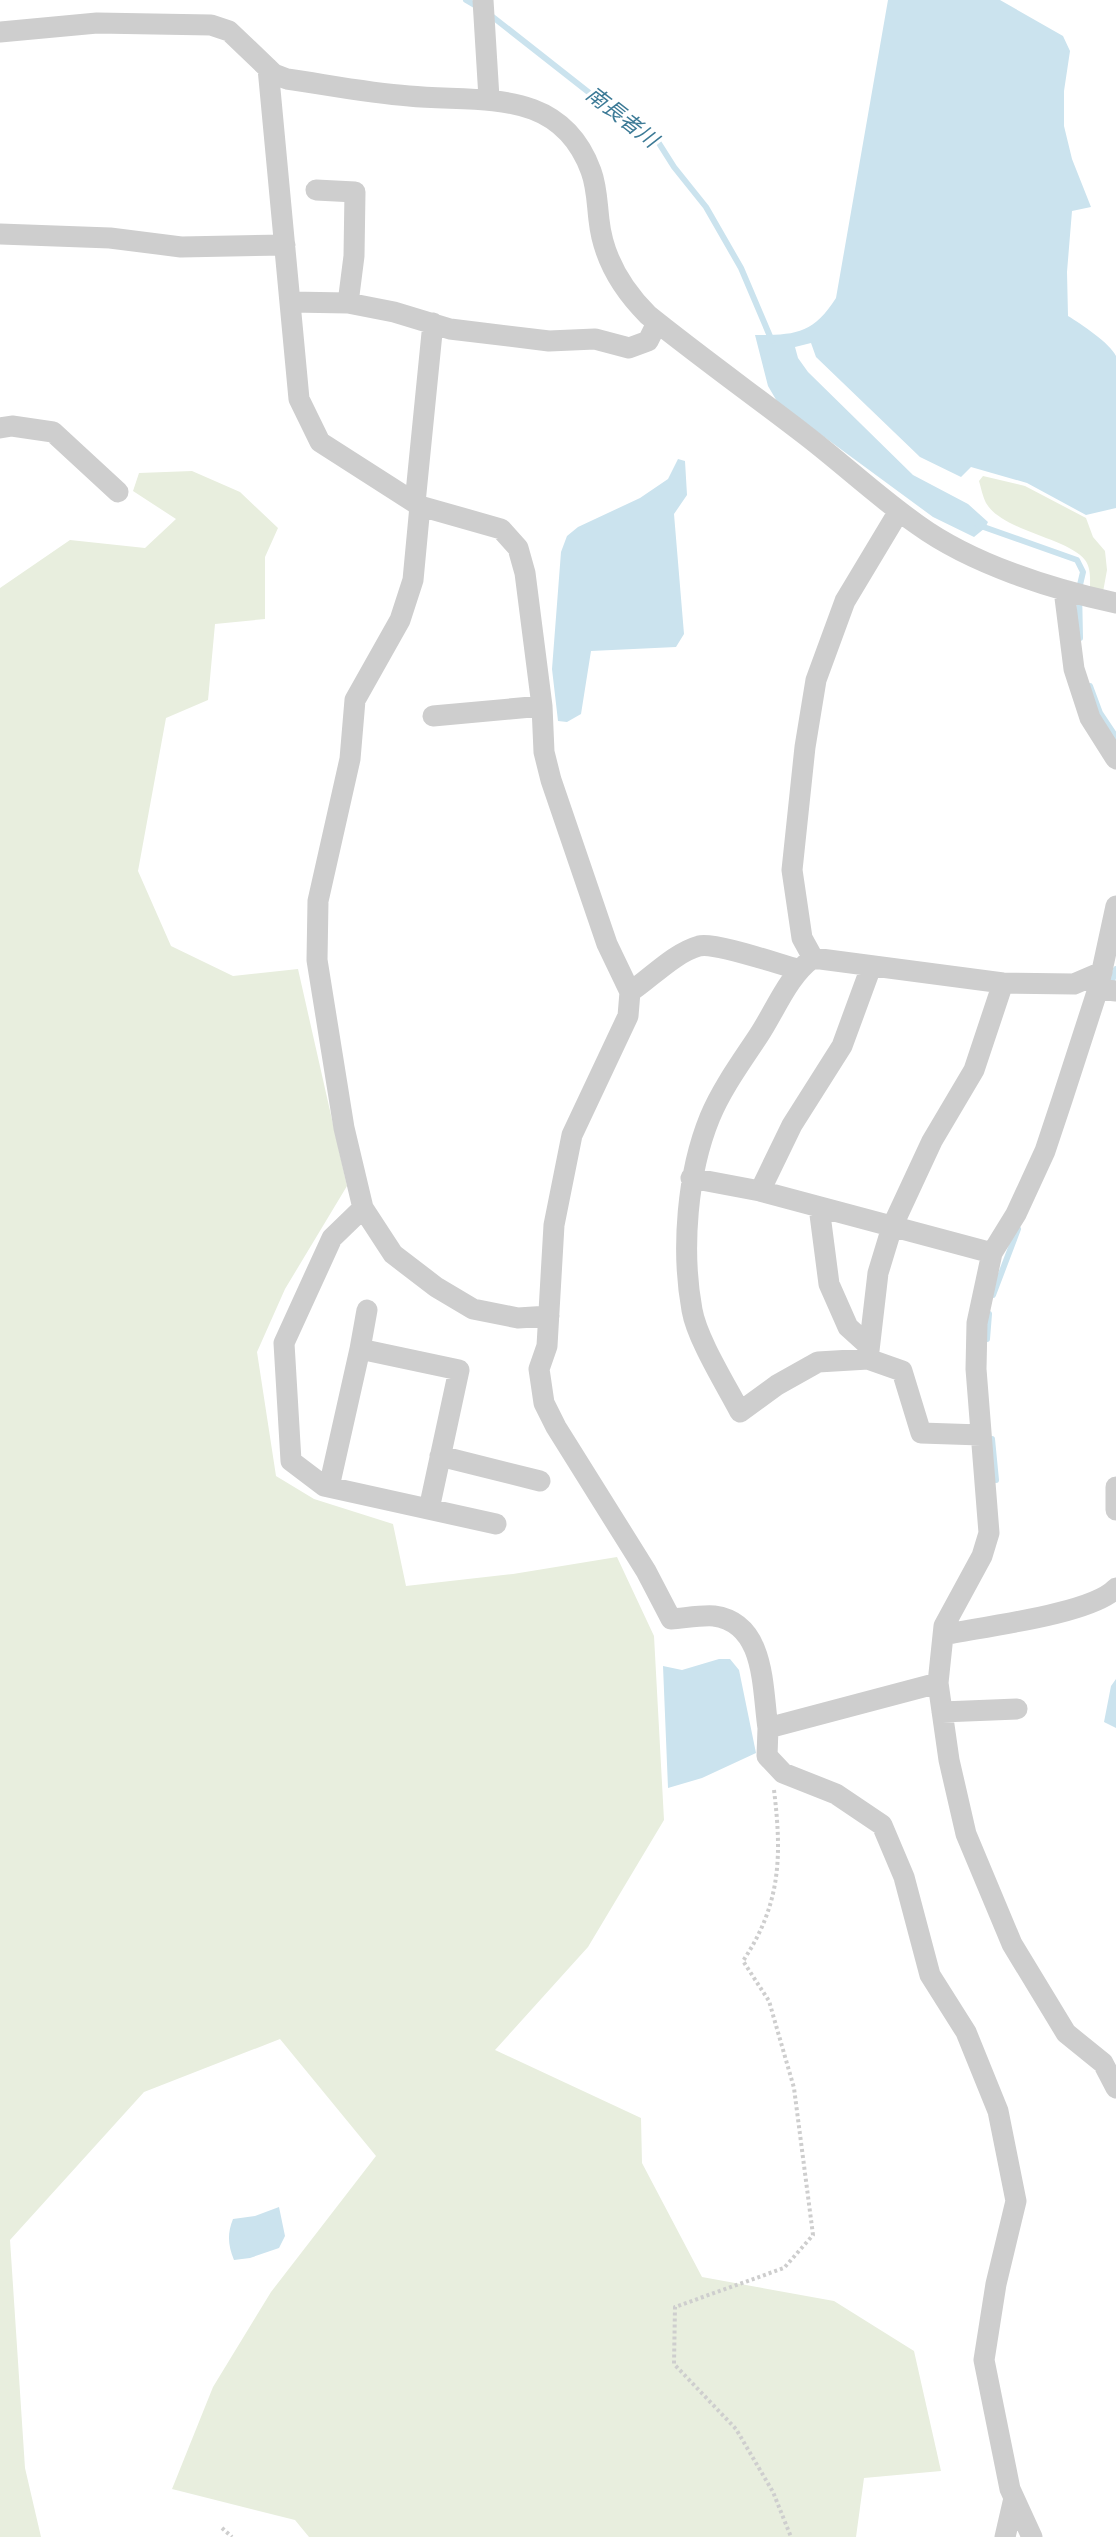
<svg xmlns="http://www.w3.org/2000/svg" width="1116" height="2537" viewBox="0 0 1116 2537" font-family="'DejaVu Sans','Noto Sans JP',sans-serif">
<rect width="100%" height="100%" fill="#fff"/>
<path fill="#e8eede" d="M192,471L240,492L278,528L265,557V619L215,624L208,700L166,718L138,871L171,946L233,976L298,969L347,1186L285,1289L257,1352L276,1476L314,1499L393,1524L406,1586L513,1574L617,1557L654,1636L664,1820L588,1947L495,2050L641,2118L642,2163L702,2277L834,2301L914,2351L941,2471L864,2478L856,2537H309L295,2520L172,2489L213,2387L271,2292L376,2156L280,2039L144,2092L10,2240L25,2468L41,2537H0V588L70,540L145,548L176,519L133,491L139,473Z
M983,476L1025,486L1086,518L1093,537L1105,551L1107,570L1103,592L1090,587C1090,578 1091,568 1085,560C1068,538 1002,531 986,503C983,497 981,488 979,481Z"/>
<path fill="#cbe3ee" d="M888,0H1000L1063,36L1070,51L1064,91V126L1072,159L1091,207L1072,211L1067,272L1068,316C1081,324 1110,343 1116,356V508L1086,515L1027,483L971,467L961,477L920,457L816,357L811,343L795,347L798,358L808,372L913,475L968,504L988,522L985,528L974,537L933,517L778,403L768,386L755,335C796,335 813,334 836,298Z
M678,459L685,461L687,495L674,514L684,634L676,647L591,651L581,714L567,722L558,721L552,669L561,552L567,536L578,527L640,498L668,479Z
M719,1659H730L739,1670L756,1753L702,1778L668,1788L663,1666L682,1670Z
M1116,1679V1728L1104,1722L1111,1686Z
M279,2207L285,2236L279,2248L250,2258L234,2260C228,2245 227,2234 233,2219L255,2216Z"/>
<g fill="none" stroke-linecap="round" stroke-linejoin="round">
<path stroke="#cbe3ee" stroke-width="6" d="M466,0L478,7
M489,14L615,113L655,137L674,167L706,207L741,268L772,341
M978,525L1077,560L1083,572L1079,589L1080,638
M1090,686L1100,713L1116,737
M1110,987L1116,969
M993,1295L1018,1229
M987,1339L989,1314
M992,1439L996,1480"/>
<path stroke="#cecece" stroke-width="4" stroke-dasharray="3 3" stroke-linecap="butt" d="M774,1790C782,1856 781,1904 743,1961L769,2001L794,2088L813,2235L784,2268L675,2307L674,2364L736,2429L773,2492L791,2537
M222,2528L232,2537"/>
<path stroke="#cecece" stroke-width="21" d="M483,0L489,98
M0,32L97,23L211,25L229,31L274,74L287,79C328,85 368,93 409,96C480,103 560,86 591,171C597,187 597,204 599,220C603,258 622,289 648,315C699,356 752,394 804,434C842,463 878,497 918,525C972,564 1051,589 1116,603
M268,68L299,399L320,442L420,506L501,529L518,548L525,573L542,706L544,752L551,780L607,944L630,992L628,1016L572,1135L554,1225L547,1346L539,1369L544,1403L556,1427L646,1571L671,1619C685,1618 701,1615 714,1616C766,1623 762,1688 768,1728L938,1683
M316,190L355,192L354,256L348,303
M0,234L110,238L181,247L285,245
M291,302L348,303L394,312L450,329L549,341L595,339L629,348L648,341L657,323
M0,428L12,426L53,432L118,492
M415,503L433,323
M420,506L413,580L400,620L355,700L350,759L318,901L317,960L344,1128L363,1208L393,1254L436,1287L473,1309L518,1318L549,1316
M899,511L845,601L816,680L805,747L792,870L802,938L813,958L1003,983L1074,984L1102,972
M1064,590L1074,669L1090,718L1116,759
M433,716L542,706
M1116,906L1098,989L1062,1100L1045,1151L1016,1214L992,1253L977,1323L976,1369L989,1533L982,1556L944,1626L938,1683L949,1760L966,1834L1012,1944L1066,2033L1103,2063L1116,2088
M813,958C788,976 776,1009 759,1035C742,1061 722,1088 710,1117C687,1173 681,1250 692,1310C697,1339 726,1385 740,1412L777,1385L818,1362L868,1359L902,1371L921,1433L981,1435
M1098,989L1116,991
M630,992C651,978 674,953 699,946C715,942 778,964 797,969
M691,1178L760,1191L992,1253
M760,1191L792,1125L842,1046L871,967
M819,1207L829,1284L848,1327L869,1346
M363,1208L332,1238L284,1343L291,1461L324,1486L496,1524
M360,1349L367,1310
M868,1359L878,1273L892,1227L932,1141L974,1070L1003,983
M440,1456L540,1481
M329,1487L360,1349L459,1370L429,1509
M1116,1487V1510
M943,1635C981,1627 1092,1614 1116,1588
M942,1712L1017,1709
M768,1728L767,1756L783,1773L836,1794L882,1825L904,1877L930,1975L966,2032L998,2111L1016,2201L996,2284L984,2360L1010,2489L1032,2537
M1005,2537L1014,2498"/>
</g>
<g text-anchor="middle" dominant-baseline="central" stroke-width="6" stroke-linejoin="round" paint-order="stroke">
<g font-size="21" font-style="italic" fill="#3c7a96" stroke="#fff">
<text transform="translate(622 117) rotate(38)">南長者川</text>
</g>
</g>
</svg>
